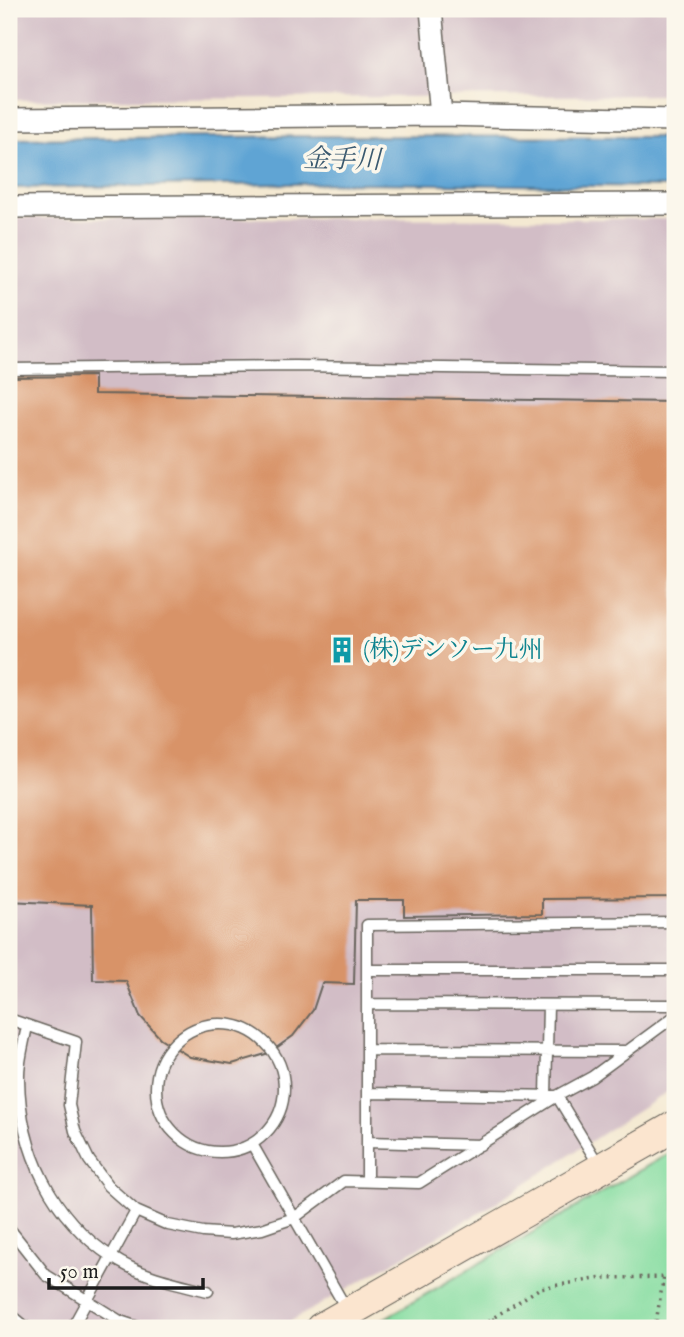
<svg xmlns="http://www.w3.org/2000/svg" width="684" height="1337" viewBox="0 0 684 1337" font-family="'IM FELL English','Noto Serif JP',serif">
<rect width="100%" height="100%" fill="#fbf7ec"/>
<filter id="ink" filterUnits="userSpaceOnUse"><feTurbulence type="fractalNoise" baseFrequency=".0143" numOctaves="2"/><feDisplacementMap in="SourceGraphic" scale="14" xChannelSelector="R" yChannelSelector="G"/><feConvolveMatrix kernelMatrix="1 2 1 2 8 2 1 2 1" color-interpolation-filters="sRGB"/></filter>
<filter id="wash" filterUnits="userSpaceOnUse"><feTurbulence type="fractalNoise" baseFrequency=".00686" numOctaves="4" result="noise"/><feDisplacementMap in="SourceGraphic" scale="28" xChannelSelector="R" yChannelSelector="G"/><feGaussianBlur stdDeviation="1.57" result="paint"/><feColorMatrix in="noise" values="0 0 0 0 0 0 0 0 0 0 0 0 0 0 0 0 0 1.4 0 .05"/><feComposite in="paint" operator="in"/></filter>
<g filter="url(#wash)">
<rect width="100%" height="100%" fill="#f4e9d2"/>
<path fill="#d2bdc6" d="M9,9H675V95L9,100Z
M9,218L675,219V1087L486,1209L279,1328H9Z"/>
<path fill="#86dda1" stroke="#517c5e" stroke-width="2" d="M675,1150V1328H368Z"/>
<path fill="#5ea4d4" stroke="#3d6078" stroke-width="2" d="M317,136L675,137V187L360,183L9,188V139Z"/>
<g id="blocks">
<path fill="#d89368" d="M94,376V394L675,402V898L542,899V914L404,916V900H356L354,984L322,983L313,1010L293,1036L269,1053L232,1064L190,1057L160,1038L140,1016L126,981L93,980L92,905L9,901V377Z"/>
</g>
</g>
<g filter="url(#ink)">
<use href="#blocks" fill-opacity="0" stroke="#68645c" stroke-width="2"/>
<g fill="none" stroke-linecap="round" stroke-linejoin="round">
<g stroke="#68645c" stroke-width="13">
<path id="lane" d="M9,369L295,366L675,371
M367,970H675
M367,1004L675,1005
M9,1019L76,1042L69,1105L75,1131L89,1160L108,1186L136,1211L168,1225L203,1232L231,1234L262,1229L294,1218L344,1181L419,1183L557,1096L600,1167
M156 1088a64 64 0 1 1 128 0a64 64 0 1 1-128 0Z
M27,1026C24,1043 18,1062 19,1079C20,1151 52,1218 112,1257C140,1276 176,1283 208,1291
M367,1050L627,1051
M367,1093L557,1096L592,1077L675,1016
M546,1096L548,1005
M367,1142L480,1145
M252,1144L347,1310
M367,1181V925L675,922
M9,1228L46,1275L120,1321L141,1328
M9,1313L27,1328
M72,1328L136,1211"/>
</g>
<g stroke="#68645c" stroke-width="24">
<path id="street" d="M431,9L441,115
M9,119L441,115L675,120
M9,207L675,204"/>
</g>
<g stroke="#68645c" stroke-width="32">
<path id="secondary" d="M321,1328L675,1126"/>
</g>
<path stroke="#68645c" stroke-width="3.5" stroke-dasharray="2 5" stroke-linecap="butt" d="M492,1319L518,1328
M477,1328L540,1288L602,1278L675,1277
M655,1328L664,1275"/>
<use href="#lane" stroke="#fff" stroke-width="10"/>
<use href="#street" stroke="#fff" stroke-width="21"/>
<use href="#secondary" stroke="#fbe5cf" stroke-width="30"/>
</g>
</g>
<defs>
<g id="building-bare" transform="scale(2.1)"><path d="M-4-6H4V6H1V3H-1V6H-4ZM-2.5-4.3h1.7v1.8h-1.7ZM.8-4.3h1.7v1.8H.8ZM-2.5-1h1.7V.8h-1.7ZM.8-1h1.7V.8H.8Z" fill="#0f9aa8" stroke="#fbf7ec" stroke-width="2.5" paint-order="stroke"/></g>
</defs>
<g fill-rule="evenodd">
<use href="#building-bare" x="342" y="650"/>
</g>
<g text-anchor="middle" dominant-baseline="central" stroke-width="7" stroke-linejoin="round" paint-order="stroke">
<g font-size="24" fill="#0d838f" stroke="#fbf7ec" text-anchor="start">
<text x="363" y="650">(株)デンソー九州</text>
</g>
<g font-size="26" font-style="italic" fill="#3a596f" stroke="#fbf7ec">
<text transform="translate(342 160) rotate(1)">金手川</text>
</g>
</g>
<rect width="684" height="1337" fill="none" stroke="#fbf7ec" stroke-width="35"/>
<path d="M49 1278v10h154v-10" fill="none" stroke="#1c1c1c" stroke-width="3.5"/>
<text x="60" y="1278" font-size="21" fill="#1c1c1c" stroke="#fbf7ec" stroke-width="5" paint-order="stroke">50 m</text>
</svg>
